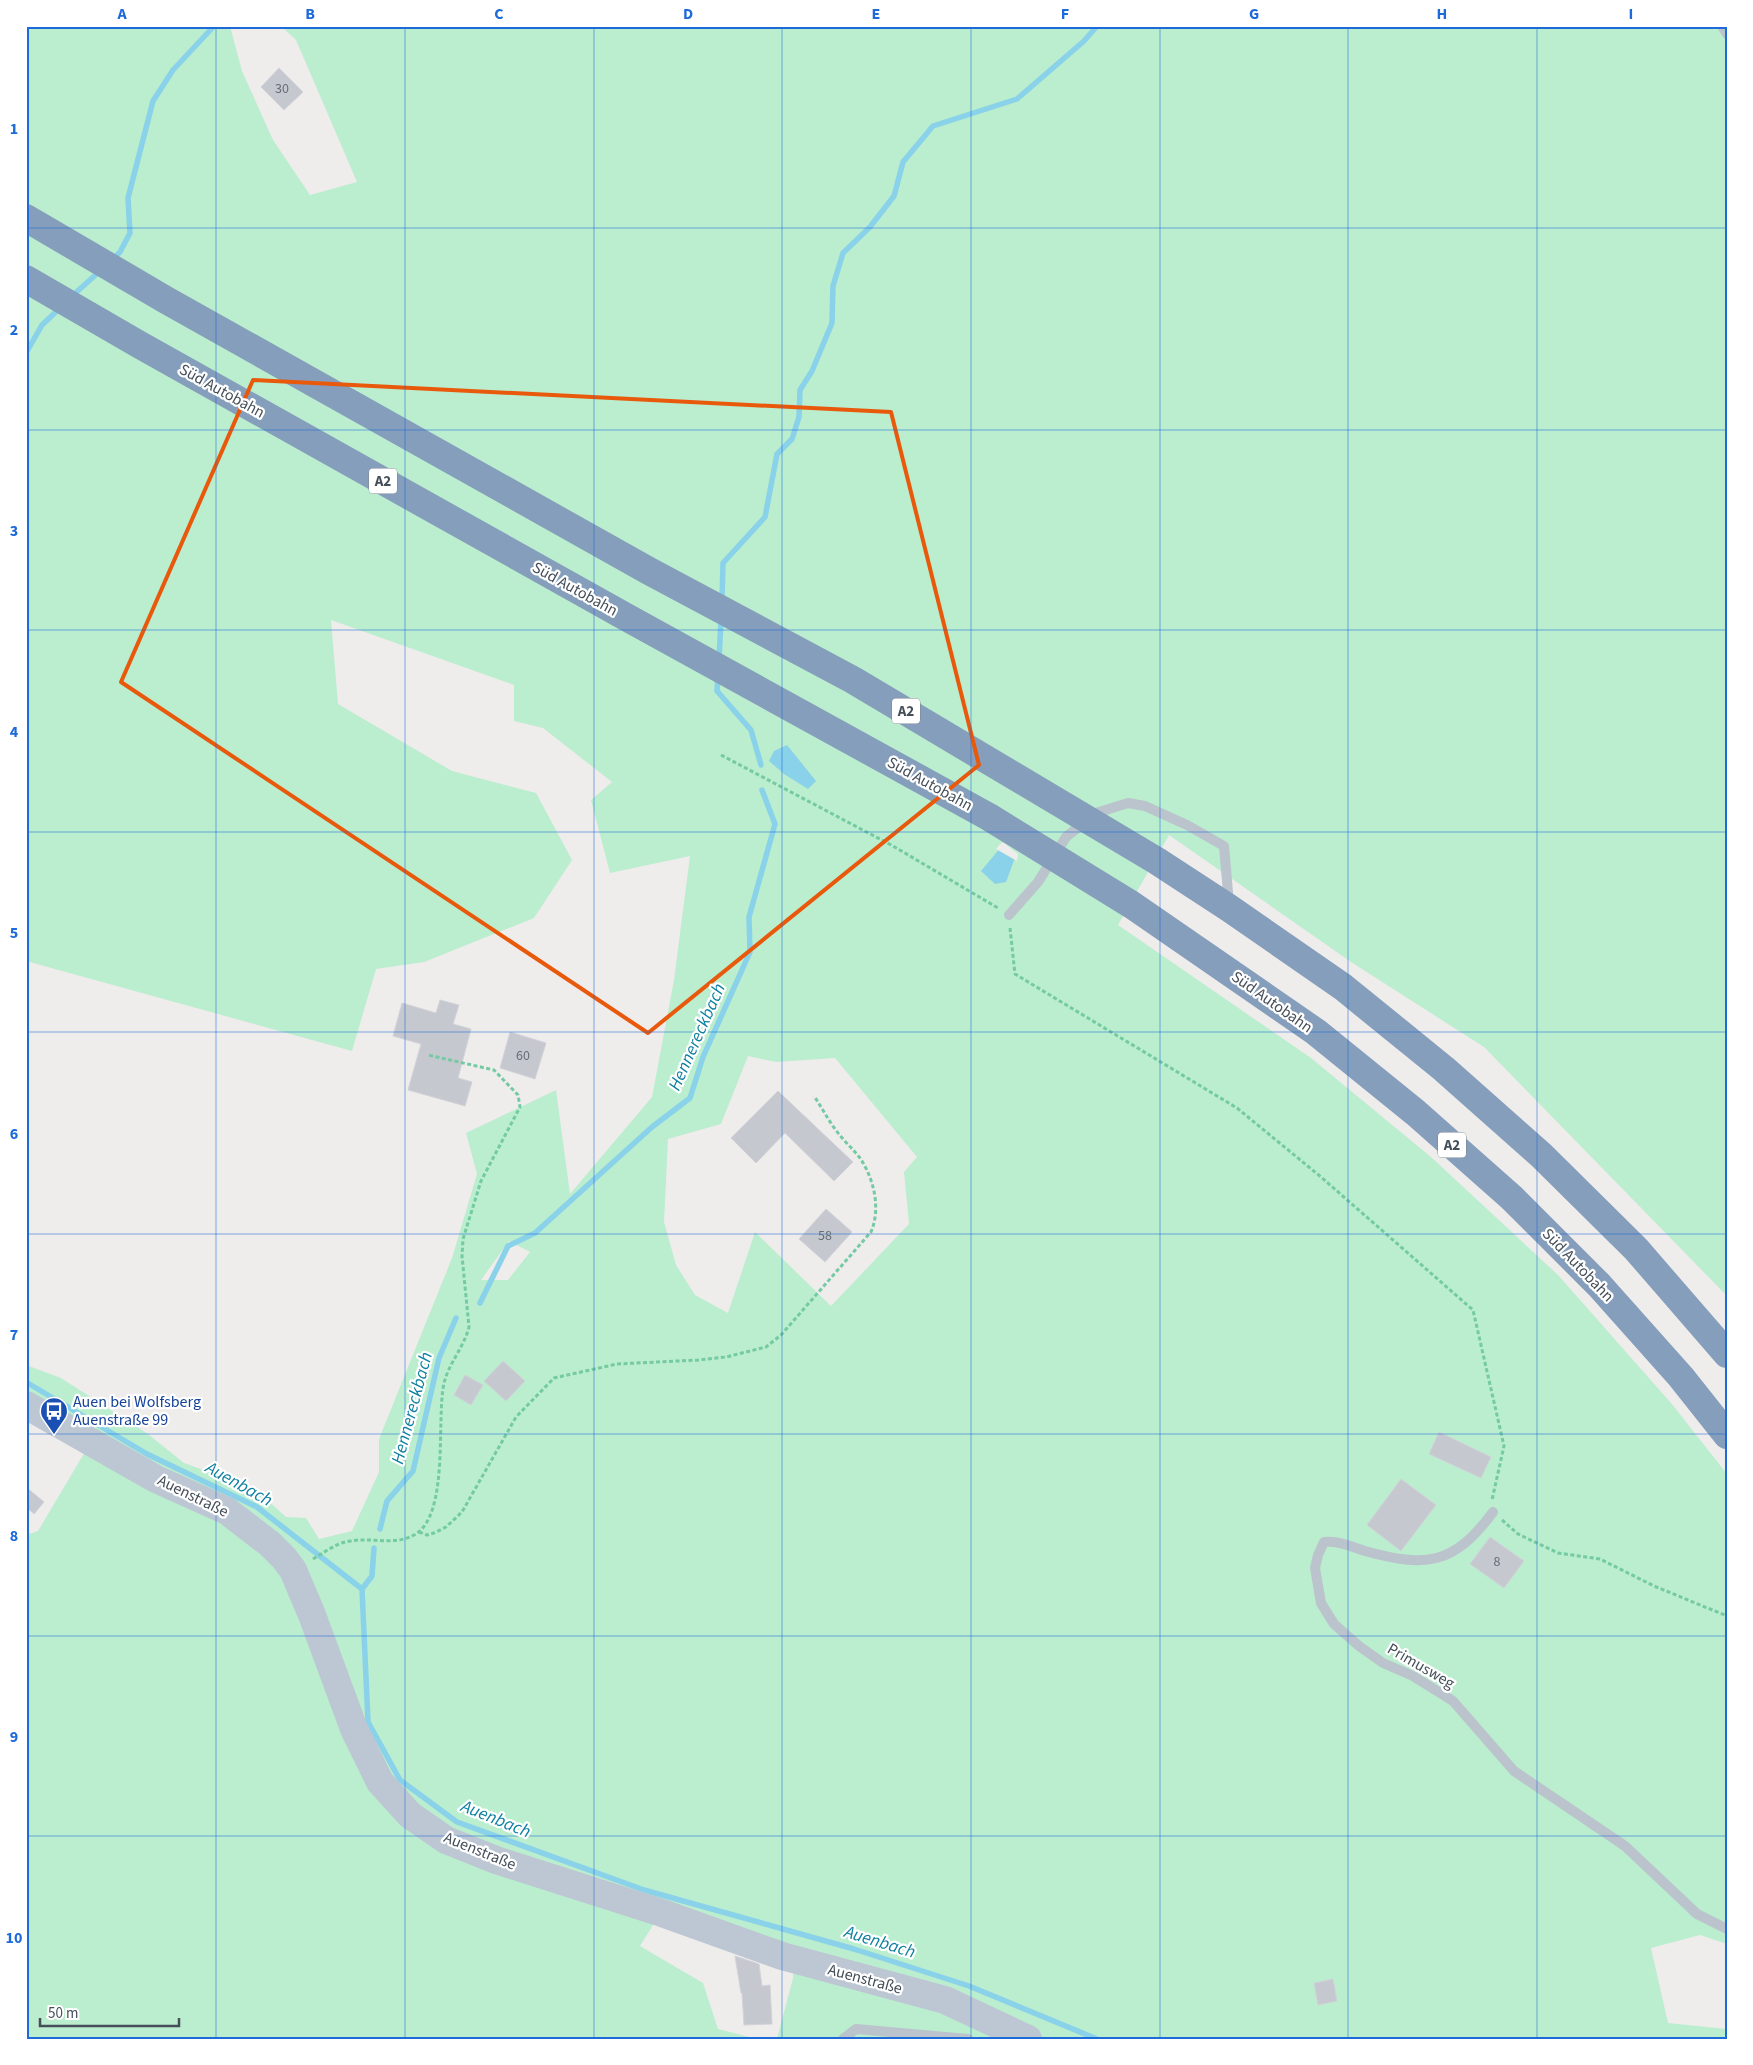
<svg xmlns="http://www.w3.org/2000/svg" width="1753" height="2065" viewBox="0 0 1753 2065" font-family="'Source Sans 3',sans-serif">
<rect width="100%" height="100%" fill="#efecec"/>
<path fill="#bbedcf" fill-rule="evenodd" d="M26,26H230L242,71L273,140L310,195L357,182L296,40L281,26H1727V1296L1484,1047L1351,962L1169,835L1118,925L1311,1058L1431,1157L1558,1275L1671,1403L1727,1474V1944L1700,1935L1651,1948L1668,2023L1727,2029V2039H777L793,1978L794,1948L668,1901L640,1946L703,1983L718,2029L757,2039H26V1535L38,1531L95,1435L26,1394V1365L61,1378L148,1434L184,1463L254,1488L286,1517L306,1518L319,1539L352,1531L379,1472V1439L452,1258L477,1174L466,1133L556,1090L570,1194L652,1097L674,980L690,856L610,873L591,800L612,782L543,728L514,721V685L331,620L338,704L452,771L536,793L572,860L534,918L424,962L376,969L352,1051L26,961ZM748,1056L776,1062L835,1058L917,1157L904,1172L909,1224L831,1306L755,1232L728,1313L695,1295L676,1265L664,1222L668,1139L721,1124ZM509,1241L530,1252L508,1280H481Z"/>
<path fill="#89d2e9" d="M787,745L816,781L808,789L784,774L769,761L774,751Z
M1002,846L1016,855L1006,882L995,884L981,871Z"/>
<path fill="#efecec" d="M1004,843L1018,854L1017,861L996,849L1001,843Z"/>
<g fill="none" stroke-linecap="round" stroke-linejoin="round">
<path stroke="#89d2e9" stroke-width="5.5" d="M112,260L120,252L130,233L128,198L153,101L173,70L214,26
M71,297L101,270
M26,353L42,325L61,307
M722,600L723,563L765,517L777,454L792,439L799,417L800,390L812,371L832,323L833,286L843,253L870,227L894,196L903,162L933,126L1017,99L1084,41L1097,26
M719,660L721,619
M718,677L717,691L751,730L761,765
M480,1303L508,1246L535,1233L652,1127L690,1098L703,1057L750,952L749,917L775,824L762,790
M26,1382L147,1454L257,1507L362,1589L368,1722L400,1780L457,1822L644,1890L854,1949L969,1986L1097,2039
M380,1529L387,1501L413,1471L439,1358L456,1318
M362,1589L372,1576L374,1548"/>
</g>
<path fill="#c6c8cf" stroke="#d1d3d8" d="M279,68L303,92L284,110L261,87Z
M440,1000L459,1005L453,1024L471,1029L458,1078L472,1082L465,1106L408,1090L421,1044L393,1036L402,1003L436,1013Z
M510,1032L546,1043L535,1079L500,1068Z
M778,1091L853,1162L834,1181L785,1133L756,1163L731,1138Z
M826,1209L852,1232L825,1262L799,1239Z
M503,1361L525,1381L506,1401L484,1381Z
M465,1375L483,1385L471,1405L454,1395Z
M1439,1432L1491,1457L1481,1478L1429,1454Z
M1401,1479L1436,1505L1401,1551L1367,1525Z
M26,1487L44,1502L34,1514L26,1507Z
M1490,1537L1524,1561L1504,1588L1470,1564Z
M735,1956L759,1964L762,1986L770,1985L772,2024L744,2025L742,1993H741Z
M1333,1979L1337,2001L1318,2005L1314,1983Z"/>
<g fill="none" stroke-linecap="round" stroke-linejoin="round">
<path stroke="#74caa2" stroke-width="3" stroke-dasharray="4 2.5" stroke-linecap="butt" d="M721,755L893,846L998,908
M1010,928L1015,974L1237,1108L1321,1177L1473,1310L1504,1446L1492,1500
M1502,1520L1518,1534L1558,1553L1600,1559L1654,1586L1727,1616
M419,1532L427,1535L434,1533L446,1527L462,1512L516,1417L554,1378L617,1364L698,1360L726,1357L766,1347L781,1335L871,1232C881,1208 874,1179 860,1158C852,1148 842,1139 835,1129C827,1118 821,1106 814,1096
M313,1559C325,1552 336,1543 350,1541C371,1537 394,1546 414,1535C450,1516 436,1419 444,1383C449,1363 464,1347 469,1327L462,1256L463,1239L481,1181L520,1107L518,1095L494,1070L428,1055"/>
<path stroke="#bbc4cc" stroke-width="10" d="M1722,26L1727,34
M1009,915L1038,882L1066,837L1096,813L1128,803L1145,806L1187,825L1224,846L1229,904
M1493,1512C1454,1565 1426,1568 1365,1551C1352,1547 1338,1540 1324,1542L1318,1555L1315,1568L1321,1603L1334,1624L1359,1646L1383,1663L1413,1676L1453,1701L1514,1771L1625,1846L1697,1914L1727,1929
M843,2039L856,2029L968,2039"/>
<path stroke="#bdc7d3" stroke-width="28" d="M26,1405L156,1479L227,1511L270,1544L284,1558L293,1570L312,1615L354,1729L380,1782L410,1815L446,1840L496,1860L662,1913L782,1956L945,2000L1028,2039"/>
<path stroke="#859ebb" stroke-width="28" d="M26,218L166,300L649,571L853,680L1157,861L1229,908L1343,987L1444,1069L1541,1155L1636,1249L1727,1354
M26,279L140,345L626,617L989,817L1132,905L1316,1032L1416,1113L1512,1198L1599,1285L1681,1377L1727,1435"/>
</g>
<path fill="none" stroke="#e8590c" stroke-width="4" stroke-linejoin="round" d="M253,380L891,412L979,765L648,1033L121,682Z"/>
<path fill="none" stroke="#1d6ad9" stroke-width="1" stroke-opacity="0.55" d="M216,26V2039M405,26V2039M594,26V2039M782,26V2039M971,26V2039M1160,26V2039M1348,26V2039M1537,26V2039M26,228H1727M26,430H1727M26,630H1727M26,832H1727M26,1032H1727M26,1234H1727M26,1434H1727M26,1636H1727M26,1836H1727"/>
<defs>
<g id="bus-pin" transform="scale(1.4375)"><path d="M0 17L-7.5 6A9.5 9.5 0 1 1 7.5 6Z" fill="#1a4fb4" stroke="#fff"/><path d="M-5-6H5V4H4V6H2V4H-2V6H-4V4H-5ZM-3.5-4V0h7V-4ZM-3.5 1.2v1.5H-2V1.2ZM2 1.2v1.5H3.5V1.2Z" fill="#fff"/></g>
</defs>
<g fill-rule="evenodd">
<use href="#bus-pin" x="54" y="1411"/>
</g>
<g text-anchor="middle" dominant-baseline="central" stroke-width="4.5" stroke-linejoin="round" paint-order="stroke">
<g font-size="14" fill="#656d76">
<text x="282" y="89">30</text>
<text x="523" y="1056">60</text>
<text x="825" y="1236">58</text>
<text x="1497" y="1562">8</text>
</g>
<g fill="#fff" stroke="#7d848b" stroke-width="1">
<rect x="369" y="468.5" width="28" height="25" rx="4"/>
<rect x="892" y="698.5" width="28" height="25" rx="4"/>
<rect x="1438" y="1132.5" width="28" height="25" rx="4"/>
</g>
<g font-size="15" font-weight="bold" fill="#454f59">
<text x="383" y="481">A2</text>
<text x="906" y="711">A2</text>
<text x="1452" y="1145">A2</text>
</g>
<g font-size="16" fill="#454f59" stroke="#fff">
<text transform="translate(222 391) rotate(29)">Süd Autobahn</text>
<text transform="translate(575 589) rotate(29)">Süd Autobahn</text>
<text transform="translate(930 784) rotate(29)">Süd Autobahn</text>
<text transform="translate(1272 1002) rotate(35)">Süd Autobahn</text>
<text transform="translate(1578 1265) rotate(46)">Süd Autobahn</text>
<text transform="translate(193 1496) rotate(26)">Auenstraße</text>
<text transform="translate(1421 1666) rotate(30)">Primusweg</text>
<text transform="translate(480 1851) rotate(22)">Auenstraße</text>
<text transform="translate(865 1979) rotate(15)">Auenstraße</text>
</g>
<g font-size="16" fill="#164399" stroke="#fff" text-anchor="start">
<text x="73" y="1402">Auen bei Wolfsberg<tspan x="73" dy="18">Auenstraße 99</tspan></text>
</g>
<g font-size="18" font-style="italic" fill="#0f80a2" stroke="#fff">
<text transform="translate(697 1037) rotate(-66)">Hennereckbach</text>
<text transform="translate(412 1408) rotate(-75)">Hennereckbach</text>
<text transform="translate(239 1484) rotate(29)">Auenbach</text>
<text transform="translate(496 1819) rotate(22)">Auenbach</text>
<text transform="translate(880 1942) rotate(17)">Auenbach</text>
</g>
</g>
<rect width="1753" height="2065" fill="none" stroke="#ffffff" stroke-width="55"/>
<path d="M40 2018v8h139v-8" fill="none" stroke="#454f59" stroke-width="2.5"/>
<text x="48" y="2018" font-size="15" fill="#454f59" stroke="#ffffff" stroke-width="4" paint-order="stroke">50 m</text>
<rect x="28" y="28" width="1698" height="2010" fill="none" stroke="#1d6ad9" stroke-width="2"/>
<g font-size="16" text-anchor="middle" font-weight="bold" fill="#1d6ad9">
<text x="122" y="19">A</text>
<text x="310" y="19">B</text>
<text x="499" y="19">C</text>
<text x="688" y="19">D</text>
<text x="876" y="19">E</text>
<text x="1065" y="19">F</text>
<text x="1254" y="19">G</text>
<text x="1442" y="19">H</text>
<text x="1631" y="19">I</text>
<text x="14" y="134">1</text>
<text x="14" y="335">2</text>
<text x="14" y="536">3</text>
<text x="14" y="737">4</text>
<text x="14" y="938">5</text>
<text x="14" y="1139">6</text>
<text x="14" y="1340">7</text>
<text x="14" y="1541">8</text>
<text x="14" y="1742">9</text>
<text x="14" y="1943">10</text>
</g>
</svg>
